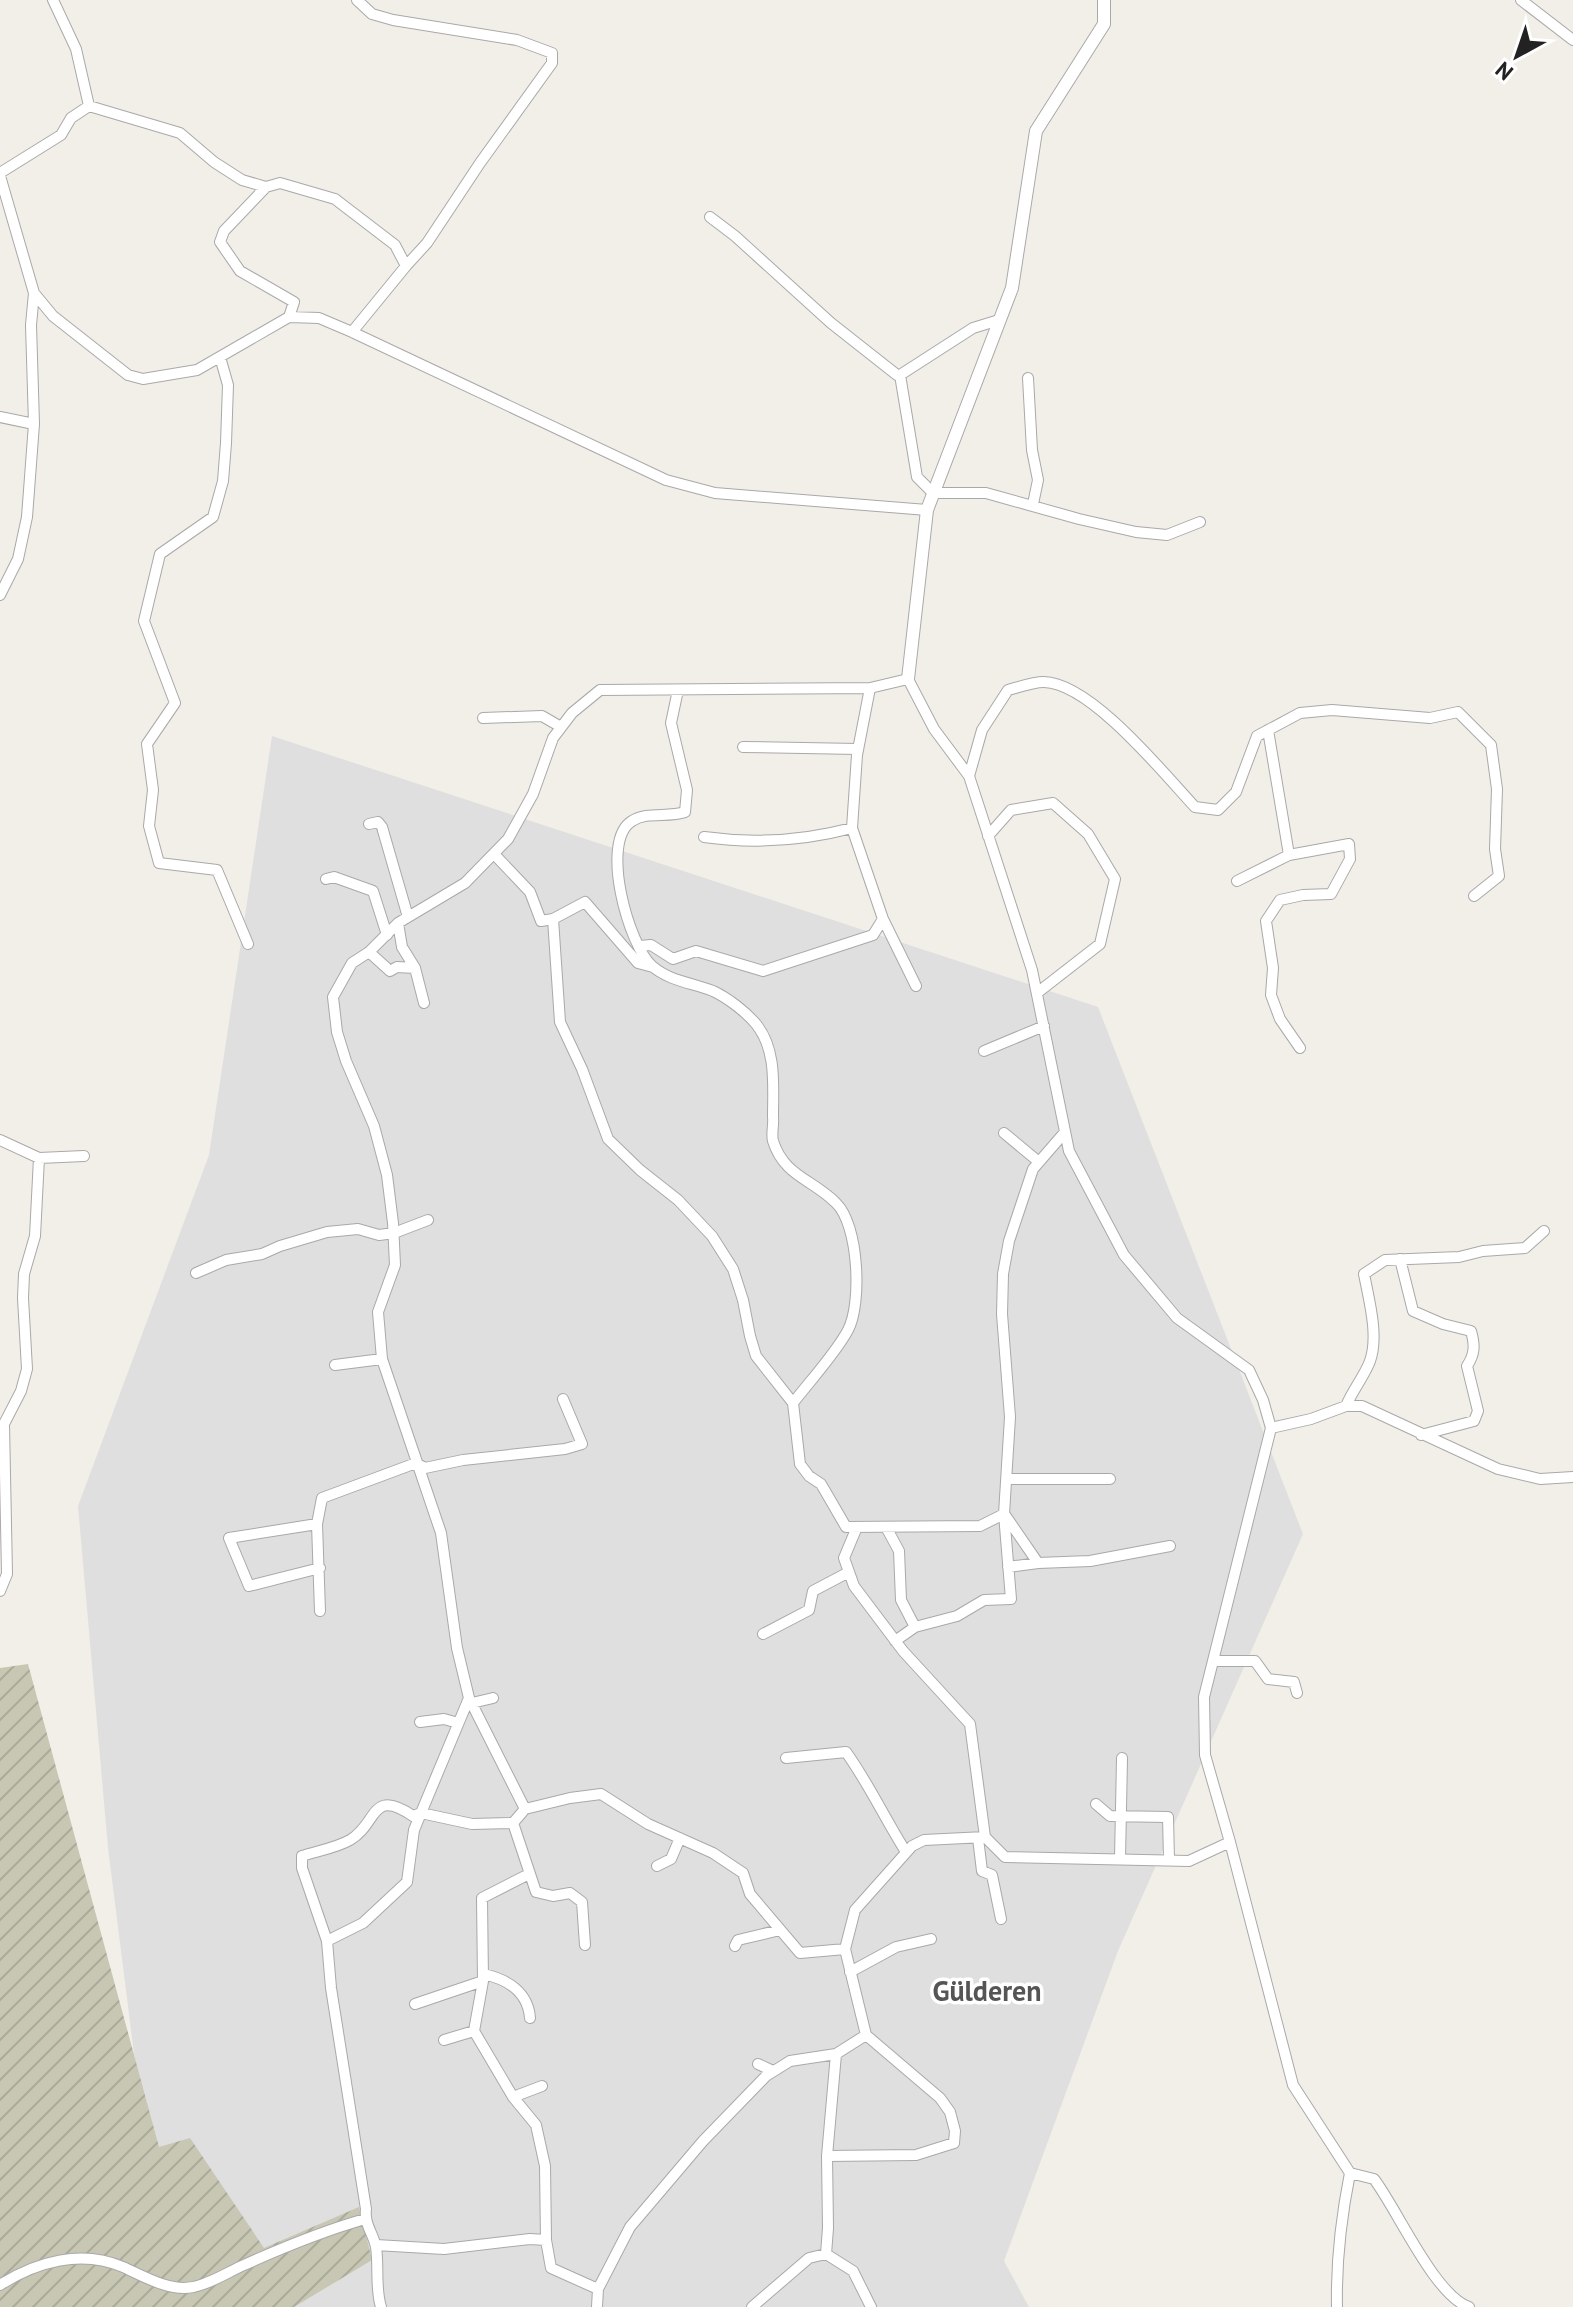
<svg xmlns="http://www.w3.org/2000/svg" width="1573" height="2307" viewBox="0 0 1573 2307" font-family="'PT Sans',sans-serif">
<defs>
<pattern id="construction-furrows" width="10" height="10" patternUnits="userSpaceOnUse" patternTransform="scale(2)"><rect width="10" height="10" fill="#c7c7b4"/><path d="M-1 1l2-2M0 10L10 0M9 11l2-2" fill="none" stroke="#abab9a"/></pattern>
</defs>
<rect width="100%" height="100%" fill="#f2efe9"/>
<path fill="#e0dfdf" d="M272,736L1098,1007L1303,1534L1118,1951L1004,2261L1029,2307H166L108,1848L78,1506L209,1155Z"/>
<path fill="url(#construction-furrows)" d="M28,1664L159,2147L190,2138L264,2248L359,2207L372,2260L294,2307H0V1668Z"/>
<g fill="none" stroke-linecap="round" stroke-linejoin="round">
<g stroke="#a9a9a9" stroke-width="12">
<path id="minor" d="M53,0L76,49L89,106
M357,0L372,14L393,20L517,40L552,53V63L480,163L427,243L406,266
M1521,0L1573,40
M89,106L180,133L214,162L242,180L266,187L280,183L335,199L395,245L406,266L352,332
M0,173L61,135L71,118L89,106
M0,176L34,293L31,325L34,424L27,517L18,559L0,595
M266,187L224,231L220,242L240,271L294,302L289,317L319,318L352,332L666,480L715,493L927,510
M710,217L735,236L831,323L897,375H900L973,328L999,320
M34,293L53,316L128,375L143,379L197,370L289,317
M220,357L228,385L226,443L223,481L213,517L160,554L144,621L175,703L147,744L153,790L149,826L159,863L217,870L248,944
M900,375L917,477L933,493H986L1079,519L1136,532L1167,535L1200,522
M1028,378L1032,450L1038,480L1033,504
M0,417L34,424
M908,679L934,729L969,776L1032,970L1069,1151L1124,1255L1177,1318L1249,1370L1263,1400L1271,1428L1204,1697L1205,1755L1230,1842L1189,1861L1005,1857L985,1837L924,1840L912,1846L855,1910L845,1949L800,1953L750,1894L743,1873L713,1853L648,1824L601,1794L570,1798L525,1809L469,1698L457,1648L441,1533L382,1359L378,1312L395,1265L393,1223L387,1175L374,1126L346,1061L337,1032L333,997L352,963L369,952L398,923L465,883L508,839L533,794L553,738L572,713L600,690L870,688Z
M678,690L671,723L687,790L685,812C668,818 647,811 632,821C599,841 629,946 652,966C669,981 693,983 713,991C728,998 746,1012 756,1024C777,1050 773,1086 773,1117C774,1125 771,1134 773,1141C784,1176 812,1179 836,1203C859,1225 862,1304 848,1330C836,1353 809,1382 793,1403
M483,718L542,716L561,727
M743,747L858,749
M969,776L982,730L1008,690C1019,687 1033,682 1044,682C1091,683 1164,774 1195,807L1218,810L1236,792L1257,736L1300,713L1332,710L1430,718L1458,712L1491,745L1497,789L1495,849L1499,876L1474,896
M369,824L378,822L382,827L408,917
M988,836L1011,810L1053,803L1088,834L1115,879L1100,944L1037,993
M704,837C754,844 803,841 852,828
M494,854L530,892L541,921L553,919L585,902L638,963L653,967
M1289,855L1349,844L1350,859L1331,894L1303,895L1280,900L1266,921L1273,968L1271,995L1280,1019L1300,1048
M326,879L334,877L373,891L387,935
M1237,881L1289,855L1268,730
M553,919L560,1022L582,1069L608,1139L640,1170L678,1200L712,1236L733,1269L743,1300L750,1336L756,1356L793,1403L800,1464L809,1476L821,1484L846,1527L980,1526L1004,1514L1010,1417L1002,1314L1003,1274L1009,1241L1033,1169L1065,1132
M883,919L916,986
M398,923L402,947L415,968L424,1003
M640,946L651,945L673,959L696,951L763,971L873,935L883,919L852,828L857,755L870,688
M369,952L390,971L397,967L415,968
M984,1051L1044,1026
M1004,1133L1039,1162
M0,1140L39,1158L84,1156
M1400,1259L1413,1311L1443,1324L1471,1331C1475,1345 1475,1354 1467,1366L1478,1411L1474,1421L1421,1435
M196,1273L226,1260L262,1254L280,1246L327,1232L358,1229L379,1235L394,1233L428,1220
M335,1365L382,1359
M1346,1406C1352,1391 1365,1375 1370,1361C1379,1336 1369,1300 1364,1274L1385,1260L1459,1257L1483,1251L1525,1248L1544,1231
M1271,1428L1311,1419L1346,1406H1362L1498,1469L1540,1479L1573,1477
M1007,1479H1110
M1005,1515L1038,1563L1090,1561L1170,1546
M317,1524L229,1538L249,1586L320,1568
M857,1527L844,1558L854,1586L903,1651L970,1724L985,1837
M886,1527L899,1551L901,1600L915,1627
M1008,1567L1038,1563
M0,1591L7,1574L4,1424L21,1391L27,1369L23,1298L24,1274L35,1236L39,1158
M320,1611L317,1524L322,1498L416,1463L425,1468L463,1460L565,1449L582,1444L563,1399
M763,1634L809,1610L813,1591L849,1572
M895,1641L915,1627L957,1616L984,1600L1011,1599L1004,1514
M1214,1661H1255L1268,1679L1294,1682L1297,1693
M472,1703L493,1698
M420,1722L444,1719L458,1723
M786,1758L846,1752C869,1784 885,1819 906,1852
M1096,1804L1110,1816L1168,1817L1169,1859
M513,1823L536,1892L553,1896L570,1893L582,1902L585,1945
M978,1838L982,1871L992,1875L1001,1919
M1230,1842L1293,2085L1350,2173C1341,2218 1336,2262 1337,2307
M1120,1859L1122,1758
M657,1866L671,1859L680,1838
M327,1941L363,1923L407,1882L414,1830L421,1813L472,1824L513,1823L525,1809
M735,1946L738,1940L780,1930
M850,1972L896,1947L931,1939
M483,1974C507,1979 528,1992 530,2018
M415,2004L483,1981
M474,2031L513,2097L542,2086
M444,2040L474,2031L483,1981L482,1898L529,1874
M758,2064L773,2071
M513,2097L536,2125L545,2166L546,2240
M827,2156L916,2155L954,2143L955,2131L950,2112L940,2098L866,2035L845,1949
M1350,2173L1374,2179C1397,2209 1435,2296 1469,2307
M376,2245L444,2249L530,2239L546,2240L551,2268L598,2289
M826,2254L853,2271L871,2307
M0,2285C36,2262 81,2249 123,2267C143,2276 170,2292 193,2287C210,2284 228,2272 244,2265C284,2247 323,2231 365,2219
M381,2307C375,2288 379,2267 376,2247C373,2233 364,2224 366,2209L331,1988L327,1941L302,1868V1856C317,1851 336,1848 350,1840C378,1824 370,1787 413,1816L421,1813L469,1698
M597,2307L598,2289L630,2227L703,2141L766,2076L790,2061L836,2054L866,2035
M752,2307L809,2258L826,2254L828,2228L827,2156L836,2054"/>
</g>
<g stroke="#a9a9a9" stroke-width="14">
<path id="tertiary" d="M908,679L927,510L1012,288L1036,131L1104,24V0"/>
</g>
<use href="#minor" stroke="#fff" stroke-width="10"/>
<use href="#tertiary" stroke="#fff" stroke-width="12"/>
</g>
<g text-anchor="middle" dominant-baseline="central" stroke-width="7" stroke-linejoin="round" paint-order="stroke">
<g font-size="28" font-weight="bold" fill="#555" stroke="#fff">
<text x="987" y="1990">Gülderen</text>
</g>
</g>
<g transform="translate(1517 56) rotate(220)" stroke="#ffffff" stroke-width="6" paint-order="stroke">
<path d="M0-6L14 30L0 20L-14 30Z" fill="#222222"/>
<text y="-12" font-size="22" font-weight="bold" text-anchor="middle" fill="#222222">N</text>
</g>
</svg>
